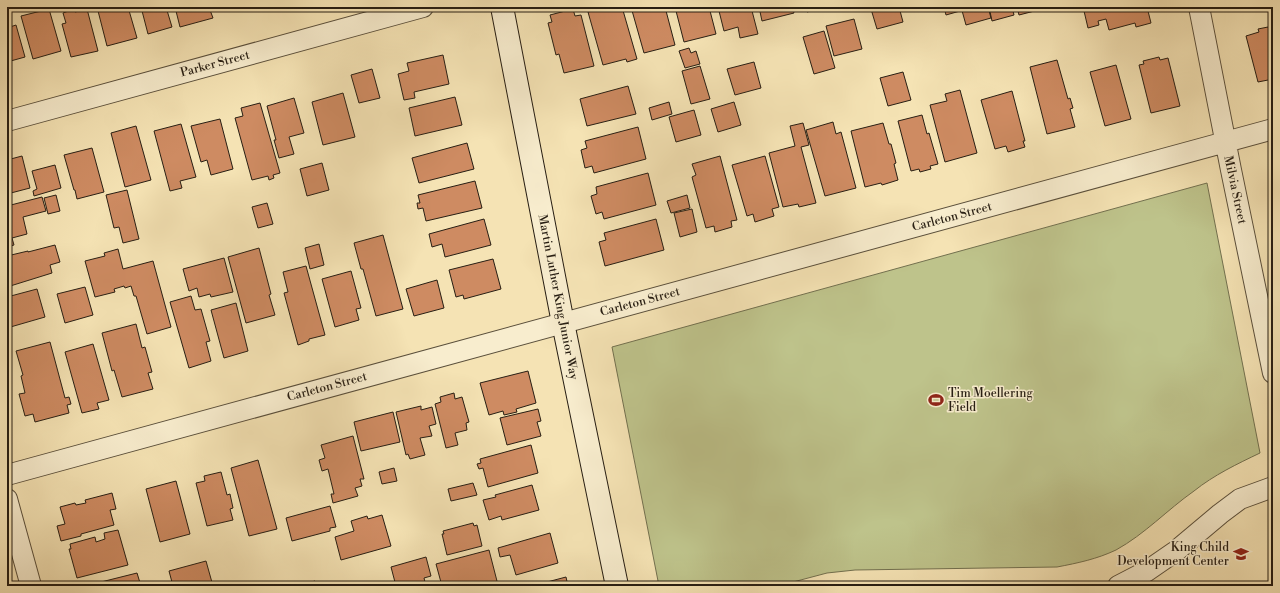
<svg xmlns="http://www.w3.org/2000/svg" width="1280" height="593" viewBox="0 0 1280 593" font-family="'Libre Bodoni',serif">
<rect width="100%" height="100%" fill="#f5e3b4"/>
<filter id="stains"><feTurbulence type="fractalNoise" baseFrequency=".005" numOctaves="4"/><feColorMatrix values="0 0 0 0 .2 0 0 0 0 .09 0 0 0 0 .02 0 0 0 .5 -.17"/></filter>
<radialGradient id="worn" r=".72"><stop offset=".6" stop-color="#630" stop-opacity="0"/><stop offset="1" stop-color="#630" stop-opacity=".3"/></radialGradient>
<path fill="#bec38b" stroke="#72704f" d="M1207,183L1260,453C1237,464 1214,475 1194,491C1167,510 1145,534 1116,550C1097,559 1078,563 1057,567L855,570L827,573L778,586H659L612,347Z"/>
<path fill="#ce8b62" stroke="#271e13" d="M97,7H128L137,38L107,46Z
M141,7H166L172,27L148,34Z
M175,7H216V8L210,10L213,18L180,27Z
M595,7H622L637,59L627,62L626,59L603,65L588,12L596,10Z
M631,7H665L675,45L644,53Z
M675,7H709L716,34L684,42Z
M718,7H751L758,34L740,38L738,27L724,31Z
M759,7H792L794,13L762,21Z
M806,7H831L832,10L826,11L825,7L807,12Z
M853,7H864L853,10Z
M878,7H899L903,22L877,29L871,9Z
M944,7H958L960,11L946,15Z
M961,7H988L991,18L966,25Z
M989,7H1012L1014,15L992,21Z
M1017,7H1050L1019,15Z
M1098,7H1147L1151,23L1136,27L1135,23L1109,30L1106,19L1098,21L1099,25L1088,28L1084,11Z
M49,9L61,51L33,59L21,16Z
M74,9L75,12L87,9L98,51L71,57L62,24L66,23L63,13Z
M573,9L575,16L581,15L594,66L564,73L559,54L556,55L548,23L552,22L550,15Z
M7,14L10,27L16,25L25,57L7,62Z
M854,19L862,49L834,56L826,26Z
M1268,27L1269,30L1273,29V79L1258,82L1246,36L1259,32L1258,29Z
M824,31L835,68L814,74L803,37Z
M689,48L691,53L696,51L700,64L685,68L679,51Z
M443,55L449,84L414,92L415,98L404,100L398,74L409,71L407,63Z
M1159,57L1160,60L1168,58L1180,106L1151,113L1139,65L1144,64L1143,61Z
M1057,60L1068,99L1070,98L1073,108L1070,109L1075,127L1047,134L1030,67Z
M754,62L761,88L735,95L727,69Z
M1116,65L1131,119L1105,126L1090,72Z
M700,66L710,99L691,104L682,71Z
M372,69L380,98L359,103L351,75Z
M903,72L911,100L888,106L880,78Z
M628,86L636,114L587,126L580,99Z
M960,90L977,153L945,162L930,105L947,101L945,94Z
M1012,91L1025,141H1023L1025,147L1008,152L1006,146L995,149L981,100Z
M343,93L355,137L323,145L312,102Z
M455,97L462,125L415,136L409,108Z
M294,98L304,133L289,137L294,154L279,158L274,140H276L267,106Z
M669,102L672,114L652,120L649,108Z
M734,102L741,125L718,132L711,109Z
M260,103L280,173L273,175L274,178L269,180L268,176L252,180L235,118L243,116L241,108Z
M694,110L701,135L676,142L669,117Z
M922,115L927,134L929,133L938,164L930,166L931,169L920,172L919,169L911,171L898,121Z
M220,119L233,169L211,175L207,160L201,162L191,126Z
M833,122L836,134L841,132L856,188L825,196L806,130Z
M803,123L809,145L801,147L816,203L799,207L798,204L783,207L769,153L795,146L790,126Z
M883,123L889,144H891L896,163L894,164L898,180L882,185L881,183L865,187L851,131Z
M181,124L196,177L180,181L182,188L170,191L154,131Z
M136,126L151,180L125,187L111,133Z
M638,127L646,159L594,173L592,166L585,168L581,150L587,148L585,141Z
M467,143L474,169L419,183L412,158Z
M92,148L104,192L77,199L75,190H74L64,155Z
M22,156L30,188L7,194V160Z
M720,156L737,220L731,221L732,227L715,232L714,226L706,228L692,177L696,175L692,164Z
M765,156L779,207L772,209L774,216L755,222L753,214L747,216L732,165Z
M322,163L329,190L307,196L300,169Z
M55,165L61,188L34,196L33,191L37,189L32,171Z
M648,173L656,205L604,219L602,212L596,214L591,196L597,194L596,187Z
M475,181L482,208L426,221L423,208L418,209L417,203H420L418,195Z
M127,190L139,239L123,243L119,227L114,228L106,195Z
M56,195L60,211L48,214L44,198Z
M687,195L690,208L671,213L667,201Z
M42,197L46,211L23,217L27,234L12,238L14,245L7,247V206Z
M267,203L273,224L258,228L252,207Z
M692,209L697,232L680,237L674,213Z
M484,219L491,245L445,257L442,244L432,247L429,234Z
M656,219L664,250L605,266L599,242L606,240L604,233Z
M383,235L403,309L376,316L363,269H361L354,243Z
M319,244L324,265L310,269L305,248Z
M55,245L60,262L50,265L52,273L7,287V256L28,251V252Z
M259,248L271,294L269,295L275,315L246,323L228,257Z
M118,249L123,269L153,261L171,327L147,334L136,296H134L131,286L125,288L124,286L114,289L115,292L95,297L85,261L105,256L104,253Z
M224,258L233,292L211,297L210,294L199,297L197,288L189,291L183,269Z
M493,259L501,289L464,299L463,295L456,297L449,270Z
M306,266L325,335L309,339V341L298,345L284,293L288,292L283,272Z
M351,271L361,308L356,309L359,320L335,327L322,279Z
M437,280L444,308L414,316L406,289Z
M85,287L93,315L65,323L57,294Z
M37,289L45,317L7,328V297Z
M191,296L195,310L201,309L210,341L206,342L211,361L189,368L170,302Z
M236,303L248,351L224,358L211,310Z
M136,324L142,348L145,347L152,372L148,373L153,389L122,397L114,370L112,371L102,333Z
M50,342L65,398L69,397L71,404L67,405L69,413L35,422L33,414L25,416L19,394L25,393L21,376L23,375L16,351Z
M93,344L109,400L97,403L99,409L82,413L65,352Z
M528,371L536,403L516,409L517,412L504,415L503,411L489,415L480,383Z
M454,393L455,399L462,397L469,422L466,423L467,430L455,433L458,445L446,448L435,404L441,402L440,397Z
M421,406V410L432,407L436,424L429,426L432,436L420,438L425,455L410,459L408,454L406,455L396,412Z
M538,409L541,421L537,422L541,436L507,445L500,418Z
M393,412L400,442L361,451L354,422Z
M353,436L364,479H360L362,486L355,488L358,496L333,503L331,494H334L328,469L322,471L319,460L325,458L321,445Z
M531,445L538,473L488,487L483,468L479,469L477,464L481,463L480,459Z
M258,460L277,529L249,536L231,468Z
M394,468L397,481L382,484L379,472Z
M221,472L227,495L230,494L233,508L230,509L233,520L207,526L196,483L205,481L204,476Z
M176,481L190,534L160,542L146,489Z
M473,483L477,495L451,501L448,489Z
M532,485L539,510L502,520L501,516L489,520L483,500L496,497L495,495Z
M112,493L116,509L110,510L114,525L81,534V536L61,541L57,526L65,524L60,507L75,503L76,505L86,503L85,500Z
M330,506L336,527L330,528V531L292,541L286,518Z
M382,515L391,546L341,560L335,537L354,531L351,521L367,516L368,519Z
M473,523L474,526L477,525L482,546L447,555L442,534H444L443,531Z
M118,530L128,565L77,578L69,549H71L70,544L95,537L96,542L105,539L104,533Z
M550,533L558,563L516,575L510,555L500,557L498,548Z
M489,550L498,585L504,583L505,586H442L436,564Z
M426,557L431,576L424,578L426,586H396L391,567Z
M206,561L213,586H173L169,571Z
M137,573L141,586H85Z
M566,577L568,586H532Z
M315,581L316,586H297Z"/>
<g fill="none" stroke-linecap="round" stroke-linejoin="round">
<g stroke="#5a4f3b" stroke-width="22">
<path id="street" d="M1199,7L1231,170L1273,373
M7,121L423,7
M7,475L1273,129
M7,499L31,586
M1118,586L1147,571L1176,551L1220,514L1240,499L1273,487"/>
</g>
<g stroke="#271e13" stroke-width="24">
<path id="secondary" d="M502,7L563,323L617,586"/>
</g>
<use href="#street" stroke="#f8edce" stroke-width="20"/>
<use href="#secondary" stroke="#f8edce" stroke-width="22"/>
</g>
<defs>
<g id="stadium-bare" transform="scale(1.2)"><path d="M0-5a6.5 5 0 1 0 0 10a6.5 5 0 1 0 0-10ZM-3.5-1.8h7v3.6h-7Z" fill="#8f2418" stroke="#f8edce" stroke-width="2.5" paint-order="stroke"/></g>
<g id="school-bare" transform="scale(1.2)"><path d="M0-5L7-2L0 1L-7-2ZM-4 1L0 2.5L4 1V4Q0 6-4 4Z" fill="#8f2418" stroke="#f8edce" stroke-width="2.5" paint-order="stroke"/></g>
</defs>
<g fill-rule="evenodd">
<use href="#stadium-bare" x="936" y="400"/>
<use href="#school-bare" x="1241" y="554"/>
</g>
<g text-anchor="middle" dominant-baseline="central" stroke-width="3" stroke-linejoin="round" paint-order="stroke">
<g font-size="12" fill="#271e13" stroke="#f8edce">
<text transform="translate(215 64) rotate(-15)">Parker Street</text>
<text transform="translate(1235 190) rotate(78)">Milvia Street</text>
<text transform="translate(952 217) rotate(-15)">Carleton Street</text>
<text transform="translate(558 297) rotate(79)">Martin Luther King Junior Way</text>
<text transform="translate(640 302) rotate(-15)">Carleton Street</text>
<text transform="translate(327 387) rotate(-15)">Carleton Street</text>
</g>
<g font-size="12" fill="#271e13" stroke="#f8edce" text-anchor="start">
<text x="948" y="393">Tim Moellering<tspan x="948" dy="14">Field</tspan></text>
<text x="1229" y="547" text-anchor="end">King Child<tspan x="1229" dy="14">Development Center</tspan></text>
</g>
</g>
<rect width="1280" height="593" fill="none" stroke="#f5e3b4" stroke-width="24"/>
<rect x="8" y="8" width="1264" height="577" fill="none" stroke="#271e13" stroke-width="2"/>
<rect x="12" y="12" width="1256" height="569" fill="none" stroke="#271e13"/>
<rect width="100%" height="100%" filter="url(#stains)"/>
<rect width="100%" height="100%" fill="url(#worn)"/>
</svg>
